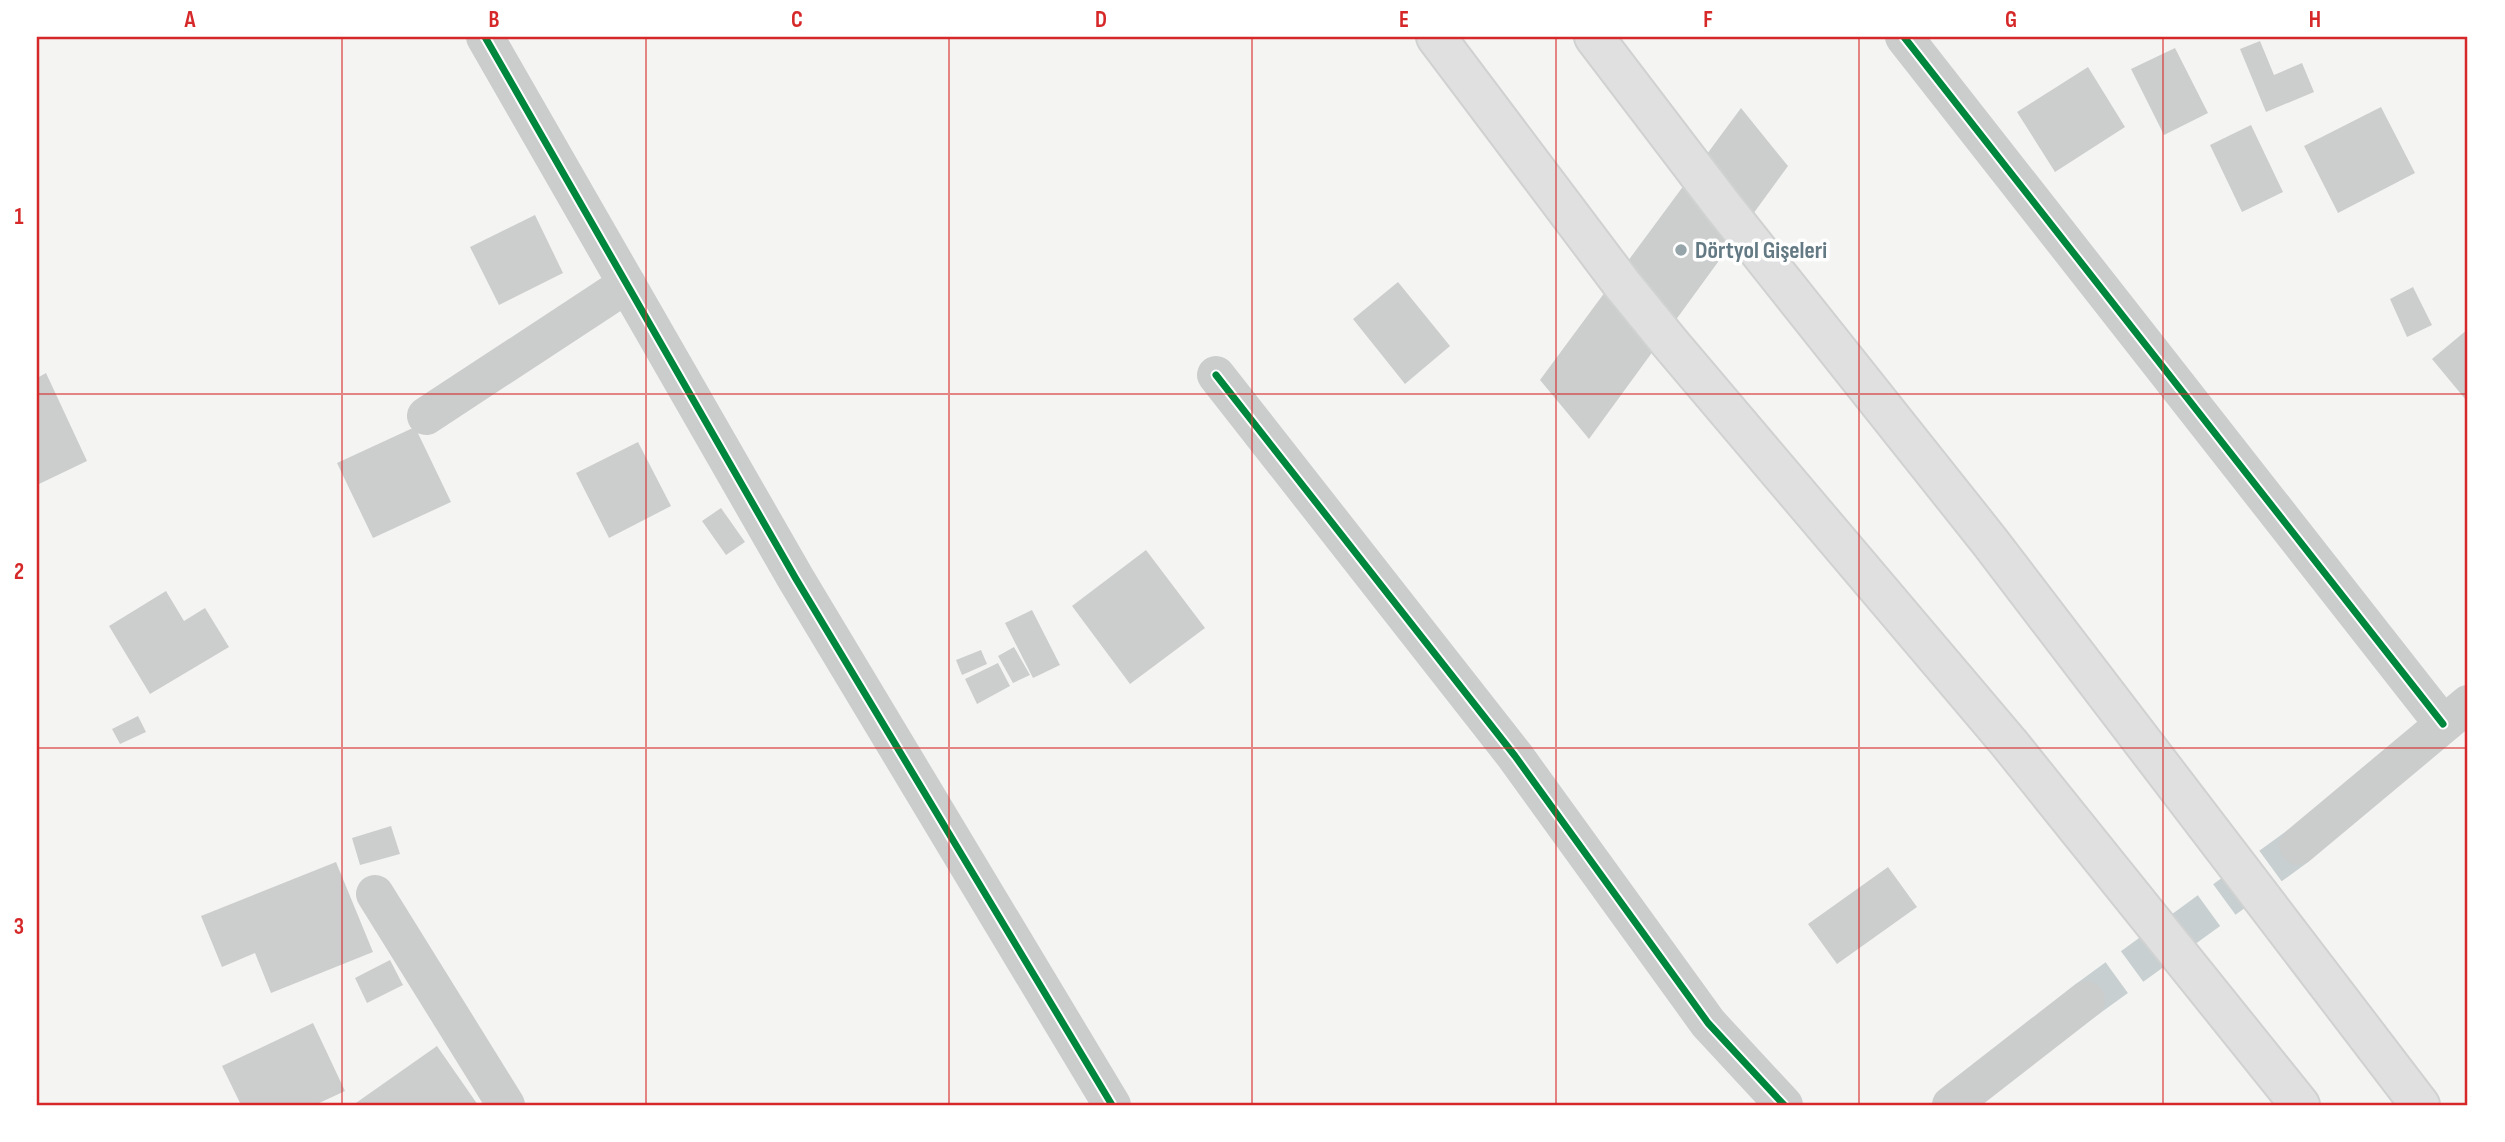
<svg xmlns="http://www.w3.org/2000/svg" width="2505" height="1142" viewBox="0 0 2505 1142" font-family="'Sofia Sans Condensed',sans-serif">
<rect width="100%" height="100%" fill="#f4f4f2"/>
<path fill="#cccece" d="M2260,41L2274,75L2302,63L2314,92L2266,112L2240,49Z
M2175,48L2208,113L2164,135L2131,69Z
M2088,67L2125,127L2055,172L2017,112Z
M2381,107L2415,173L2338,213L2304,146Z
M1741,108L1788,166L1589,439L1540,380Z
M2251,125L2283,192L2242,212L2210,145Z
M535,215L563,273L499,305L470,247Z
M1398,282L1450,346L1405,384L1353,319Z
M2413,287L2432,325L2407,337L2390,299Z
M2468,329V398L2466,400L2432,359Z
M46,373L87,461L39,484L37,479V378Z
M415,427L451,502L373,538L337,463Z
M638,442L671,506L609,538L576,473Z
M721,508L745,542L726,555L702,521Z
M1146,550L1205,628L1130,684L1072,606Z
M166,591L184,621L205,608L229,647L150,694L109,626Z
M1032,610L1060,665L1033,678L1005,623Z
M1014,647L1030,675L1013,683L998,656Z
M981,650L987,664L962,675L956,660Z
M998,663L1010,686L977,704L965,679Z
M138,716L146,732L120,744L112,729Z
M391,826L400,854L360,865L352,838Z
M336,862L373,952L271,993L255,953L222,967L201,916Z
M1888,867L1917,907L1837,964L1808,924Z
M390,960L403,985L367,1003L355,978Z
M313,1023L345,1091L315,1105H241L222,1066Z
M437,1046L478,1105H353Z"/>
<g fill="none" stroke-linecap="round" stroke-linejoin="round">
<path stroke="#c8cfd1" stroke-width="38" stroke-dasharray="38 19" stroke-linecap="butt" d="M2086,1000L2298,846"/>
<g stroke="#d0d1d1" stroke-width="42">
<path id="motorway" d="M1436,37L1622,284L1670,343L2009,743L2300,1105
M1594,37L1722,205L1990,542L2420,1105"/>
</g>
<path stroke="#cbcdcd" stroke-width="38" d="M485,37L796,579L1112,1105
M1904,37L2443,724
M1216,375L1515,756L1708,1023L1784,1105
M426,416L627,284
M2298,846L2468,704
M375,894L506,1105
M1951,1105L2086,1000"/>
<use href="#motorway" stroke="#e0e0e0" stroke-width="38"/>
<g stroke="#fff" stroke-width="11">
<path id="cycleway" d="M485,37L796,579L1112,1105
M1904,37L2443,724
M1216,375L1515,756L1708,1023L1784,1105"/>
</g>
<use href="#cycleway" stroke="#00873e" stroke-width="7"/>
</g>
<path fill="none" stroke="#d62828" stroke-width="2" stroke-opacity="0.55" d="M342,37V1105M646,37V1105M949,37V1105M1252,37V1105M1556,37V1105M1859,37V1105M2163,37V1105M37,394H2468M37,748H2468"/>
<circle fill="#96a5aa" stroke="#fff" stroke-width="2.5" cx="1681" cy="250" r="7"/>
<g text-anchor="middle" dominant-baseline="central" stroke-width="7" stroke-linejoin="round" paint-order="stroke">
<g font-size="24" font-weight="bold" fill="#637a84" stroke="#fff" text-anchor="start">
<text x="1695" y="250">Dörtyol Gişeleri</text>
</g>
</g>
<rect width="2505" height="1142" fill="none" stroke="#ffffff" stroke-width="77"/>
<rect x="38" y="38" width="2428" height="1066" fill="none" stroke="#d62828" stroke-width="2.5"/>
<g font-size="23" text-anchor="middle" font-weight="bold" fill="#d62828">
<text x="190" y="27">A</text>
<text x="494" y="27">B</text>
<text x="797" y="27">C</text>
<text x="1101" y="27">D</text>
<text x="1404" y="27">E</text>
<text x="1708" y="27">F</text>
<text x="2011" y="27">G</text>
<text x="2315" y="27">H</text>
<text x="19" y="224">1</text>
<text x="19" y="579">2</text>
<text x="19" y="934">3</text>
</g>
</svg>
